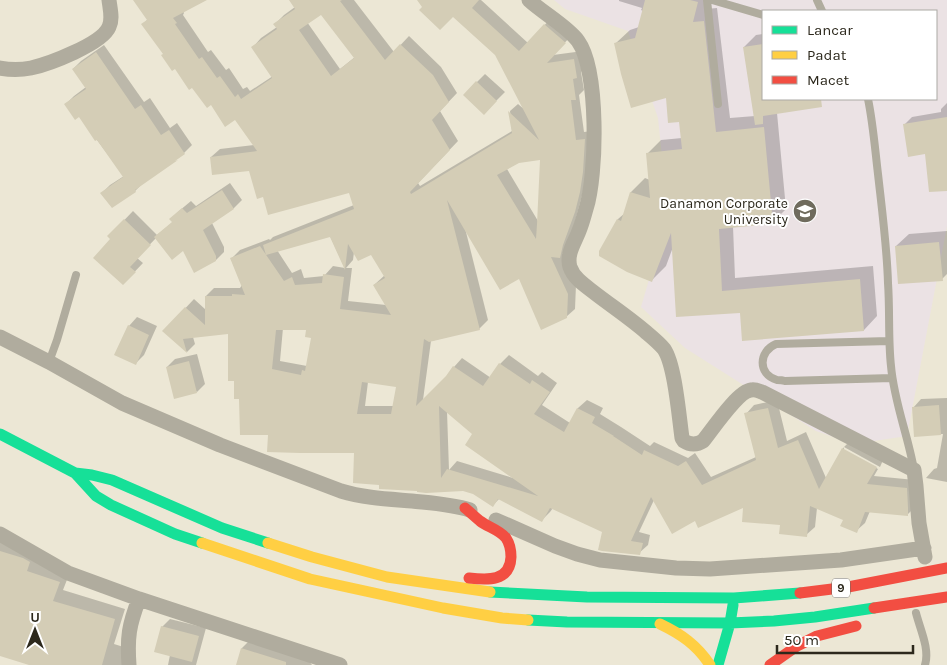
<svg xmlns="http://www.w3.org/2000/svg" width="947" height="665" viewBox="0 0 947 665" font-family="Karla,sans-serif">
<rect width="100%" height="100%" fill="#ece7d5"/>
<path fill="#ebe2e4" fill-rule="evenodd" d="M554,0H947V226L907,436L854,444L816,431L685,348L641,307L660,242L666,196L658,118L628,31L565,9ZM763,11H936V99H763Z"/>
<path fill="#0003" fill-rule="evenodd" d="M136,0H204L183,11L184,13L183,15L208,52L211,50L226,70L229,68L243,89L247,87L250,91L273,76L253,47L261,38L277,27L275,24L284,15L295,7L290,0H354L394,52L409,36L441,67L457,93L440,111L458,141L418,183L420,186L512,131L510,111L518,104L525,110L496,55L454,15L424,7L418,0H481L528,43L553,16L573,34L553,55L583,51L585,68L581,72L584,90L579,95L584,132L592,131L591,162L568,248L562,254L576,285L575,309L566,317L465,228L488,320L479,329L431,341L423,400L447,377L454,367L462,358L491,378L500,364L509,355L538,376L542,372L557,383L542,405L570,423L578,408L587,400L603,408L600,414L621,427L650,446L654,442L688,458L695,453L711,477L756,457L746,414L754,405L777,400L787,441L806,432L826,478L844,447V450L878,469L874,476L915,480L916,506L907,515L870,511L865,523L856,531L845,519L817,508L815,527L806,535L744,506L696,520L654,500L639,532L650,535L648,545L639,553L603,531L553,508L550,512L542,520L500,498L493,505L473,492L463,490L380,483L356,451L269,433L240,398L235,380L229,333L193,337L195,344L187,352L164,331L194,299L206,310V296L214,288H240L242,285L231,259L240,250L269,239L270,240L273,237L354,205L350,191L264,196L250,170L211,157L220,149L254,145L235,118L211,104L193,86L164,54L143,24L148,19ZM321,13L355,57L340,69L307,22ZM541,159L538,221L507,169L519,162ZM330,236L345,268L333,266L324,276L304,278L301,269L292,273L277,250ZM354,252L372,253L385,275L374,285L386,305L348,301L352,268H346L353,260ZM283,328H307L313,337L307,366L280,361ZM368,382L397,386L394,406H365ZM447,411L474,434L513,478L457,461L449,470Z
M619,0H708L706,9L717,8L730,118L755,116L744,47L756,35L763,34V99H822L814,107L777,113L786,209L772,223L733,226L735,278L873,266L877,316L864,330L741,312L673,247L666,266L652,280L600,251L618,219L625,213L631,192L645,178L650,180L647,154L661,140L682,138L680,121L667,96L616,43L630,30L639,27L643,11L641,10L642,8L619,1Z
M104,45L144,102L150,98L170,128L177,123L192,145L184,153L144,182L135,191L102,193L110,185L124,176L79,116L66,104L74,96L86,87L73,69L81,61Z
M485,74L505,92L484,113L464,95Z
M947,103V189L927,153L904,125L912,117L941,112V109Z
M230,183L242,200L234,208L212,223L224,247V252L216,260L156,238L137,258L143,263L123,284L112,239L109,236L133,211L157,235L173,222L179,211L191,201L196,206Z
M947,231V274L942,279L896,246L909,234Z
M137,317L157,326L144,355L136,363L129,326Z
M197,354L205,384L197,392L167,367L175,359Z
M947,398V482L926,478L934,469L937,468L943,434L915,435L913,408L921,399Z
M851,440L884,458L880,467L844,447Z
M0,539L70,572L63,590L125,609L114,644L130,649L129,665H33L0,654Z
M170,619L206,628L196,665H168L170,655L162,627Z
M250,640L309,661L312,665H237L242,648Z"/>
<path fill="#d4cdb6" fill-rule="evenodd" d="M133,0H207L173,18L177,23L175,24L199,59L202,57L217,78L220,76L235,97L238,94L241,99L272,78L251,47L277,29L273,24L295,9L289,0H342L340,1L385,60L400,44L433,75L449,102L432,120L450,150L410,192L411,194L512,133L508,111L539,140L495,55L453,17L440,30L419,10L422,7L417,0H479L472,8L519,51L544,24L566,43L547,63L574,59L577,78L573,79L576,100H571L576,140L585,139L583,172L580,192L575,212L563,245L560,258L551,257L568,294L567,318L541,330L519,279L500,290L447,200L480,330L429,342L424,339L416,406L446,376L453,366L483,386L499,363L530,384L532,380L550,392L534,414L564,432L577,408L595,417L592,423L614,436H613L642,455L644,450L678,466L686,461L702,485L756,460L744,413L768,408L778,448L798,440L819,489L842,448L877,467L867,484L907,488L908,508V516L865,512L857,533L840,526L843,520L810,506L807,537L779,534L780,525L742,522L743,508L698,528L695,521L672,534L651,497L631,541L643,543L640,555L602,551L598,550L602,532L550,508L542,522L498,499L493,507L473,494L463,491L426,493L417,492V491L379,489V485L353,483L354,453H300L267,452L268,435H240L239,399H234V381H228V334L183,339L187,353L162,331L185,307L205,325V296H232V294L245,295L230,258L260,246L284,281L292,277L295,285L322,283L323,274L344,277L340,309L391,315L373,285L385,278L371,255L358,261L348,244L345,270L330,237L266,255L263,245L354,209L349,193L268,215L263,197L257,199L249,171L212,175L210,157L257,151L235,120L225,127L211,105L207,108L192,88L189,90L175,69L172,71L161,55L163,54L141,24L147,20ZM321,15L354,58L331,76L299,30ZM540,160L537,224L536,239L497,175L519,163ZM276,330H306L305,337L311,338L305,371L302,370L301,375L272,369ZM362,382L396,387L391,414H357ZM439,406L472,434L465,445L538,496L447,469L441,478Z
M645,0H690L698,2L693,22L704,21L716,132L764,127L773,224L719,229L722,291L860,279L864,331L742,341L740,313L676,317L671,233L652,282L627,272L599,256V251L617,219L621,221L630,192L650,198L646,153L682,149L679,122L668,123L666,98L631,108L621,74L614,43L635,38Z
M763,44V99H821L822,107L763,116V124L755,125L743,47Z
M96,52L135,109L141,105L161,135L169,130L185,154L175,161L178,160L135,190L136,192L112,208L100,193L123,177L97,140L95,141L79,117L75,120L64,104L86,89L72,69Z
M476,81L497,101L484,115L463,95Z
M947,117V191L929,192L925,154L908,157L903,124Z
M222,190L234,209L203,230L216,256V261L194,273L183,251L172,260L154,237L172,222L169,219L182,208L187,213Z
M124,219L151,245L130,267L136,272L123,285L93,258L110,239L107,236Z
M939,242L943,281L898,284L895,246Z
M128,325L149,335L136,365L114,355Z
M189,361L197,393L174,399L166,367Z
M939,405L941,435L914,437L912,407Z
M0,551L23,558L30,562L27,571L60,582L53,601L115,619L102,665H29L0,656Z
M161,626L199,636L192,662L154,652Z
M241,648L286,662V665H236Z"/>
<g fill="none" stroke-linecap="round" stroke-linejoin="round">
<path stroke="#b0ac9e" stroke-width="8" d="M707,0L718,104
M712,0L763,15
M817,0L822,11
M868,99C873,123 875,149 878,174C882,210 887,247 888,283C890,311 888,339 891,366C894,402 908,435 914,470
M889,341L776,344C759,351 757,374 777,380C779,380 782,380 785,381L892,378
M49,362L57,340L76,275
M916,613C920,629 930,649 925,665"/>
<path stroke="#b0ac9e" stroke-width="15" d="M529,0C543,13 568,27 578,41C599,70 597,175 586,209C584,216 582,224 579,231C575,242 566,254 570,267C574,279 586,286 596,294C613,307 631,319 647,333C653,338 659,343 664,349C675,365 679,417 682,438L684,441C690,445 697,445 703,441C712,430 738,391 751,390C755,389 759,391 762,392L914,470L916,486L919,523L925,557
M0,68C10,70 21,70 31,68C49,64 102,44 109,27C113,19 110,9 109,0
M0,337L49,362L122,403L220,445L341,491C364,498 388,499 412,501C431,503 451,504 470,510
M496,520L555,546L577,554L600,560L676,568L710,569L841,560L924,548
M0,534L68,573L139,599L340,665
M129,665C127,637 129,625 139,599"/>
<path stroke="#16e098" stroke-width="11" d="M0,434L75,473L96,496L111,505L175,534L202,543
M75,473L92,475L112,480L222,528L268,543
M490,592L587,597L734,598L800,593
M528,620L567,622L730,623L774,621L815,617L874,608
M718,665L730,623L733,605"/>
<path stroke="#ffcf43" stroke-width="11" d="M202,543L310,579L443,608L502,618L528,620
M268,543L312,557L387,577L490,592
M660,624C681,634 697,645 710,665"/>
<path stroke="#f24e42" stroke-width="11" d="M465,508C470,512 475,517 480,521C488,527 500,530 506,538C510,544 511,551 511,557C510,582 487,580 469,578
M800,593L848,587L947,568
M874,608L947,597
M770,665L797,646L817,636L856,626"/>
</g>
<defs>
<g id="university-disc" transform="scale(1.25)"><circle r="9.5" fill="#6f6b5d" stroke="#fff"/><path d="M0-5L7-2L0 1L-7-2ZM-4 1L0 2.5L4 1V4Q0 6-4 4Z" fill="#fff"/></g>
</defs>
<g fill-rule="evenodd">
<use href="#university-disc" x="805" y="211"/>
</g>
<g text-anchor="middle" dominant-baseline="central" stroke-width="4" stroke-linejoin="round" paint-order="stroke">
<rect fill="#fff" stroke="#6b6860" stroke-width="1" x="832" y="578.5" width="18" height="19" rx="4"/>
<g font-size="12" font-weight="bold" fill="#2c281c">
<text x="841" y="588">9</text>
</g>
<g font-size="14" fill="#2c281c" stroke="#fff" text-anchor="end">
<text x="788" y="203">Danamon Corporate<tspan x="788" dy="16">University</tspan></text>
</g>
</g>
<rect x="762" y="10" width="175" height="90" fill="#ffffff" stroke="#aba9a4"/>
<rect x="772" y="26" width="25" height="8" fill="#16e098" stroke="#aba9a4"/>
<text x="807" y="35" font-size="15" fill="#2c281c">Lancar</text>
<rect x="772" y="51" width="25" height="8" fill="#ffcf43" stroke="#aba9a4"/>
<text x="807" y="60" font-size="15" fill="#2c281c">Padat</text>
<rect x="772" y="76" width="25" height="8" fill="#f24e42" stroke="#aba9a4"/>
<text x="807" y="85" font-size="15" fill="#2c281c">Macet</text>
<g transform="translate(35 630)" stroke="#ffffff" stroke-width="4" paint-order="stroke">
<path d="M0-4L9 19L0 12L-9 19Z" fill="#2c281c"/>
<text y="-8" font-size="14" font-weight="bold" text-anchor="middle" fill="#2c281c">U</text>
</g>
<path d="M777 645v8h136v-8" fill="none" stroke="#2c281c" stroke-width="2.5"/>
<text x="784" y="645" font-size="15" fill="#2c281c" stroke="#ffffff" stroke-width="4" paint-order="stroke">50 m</text>
</svg>
